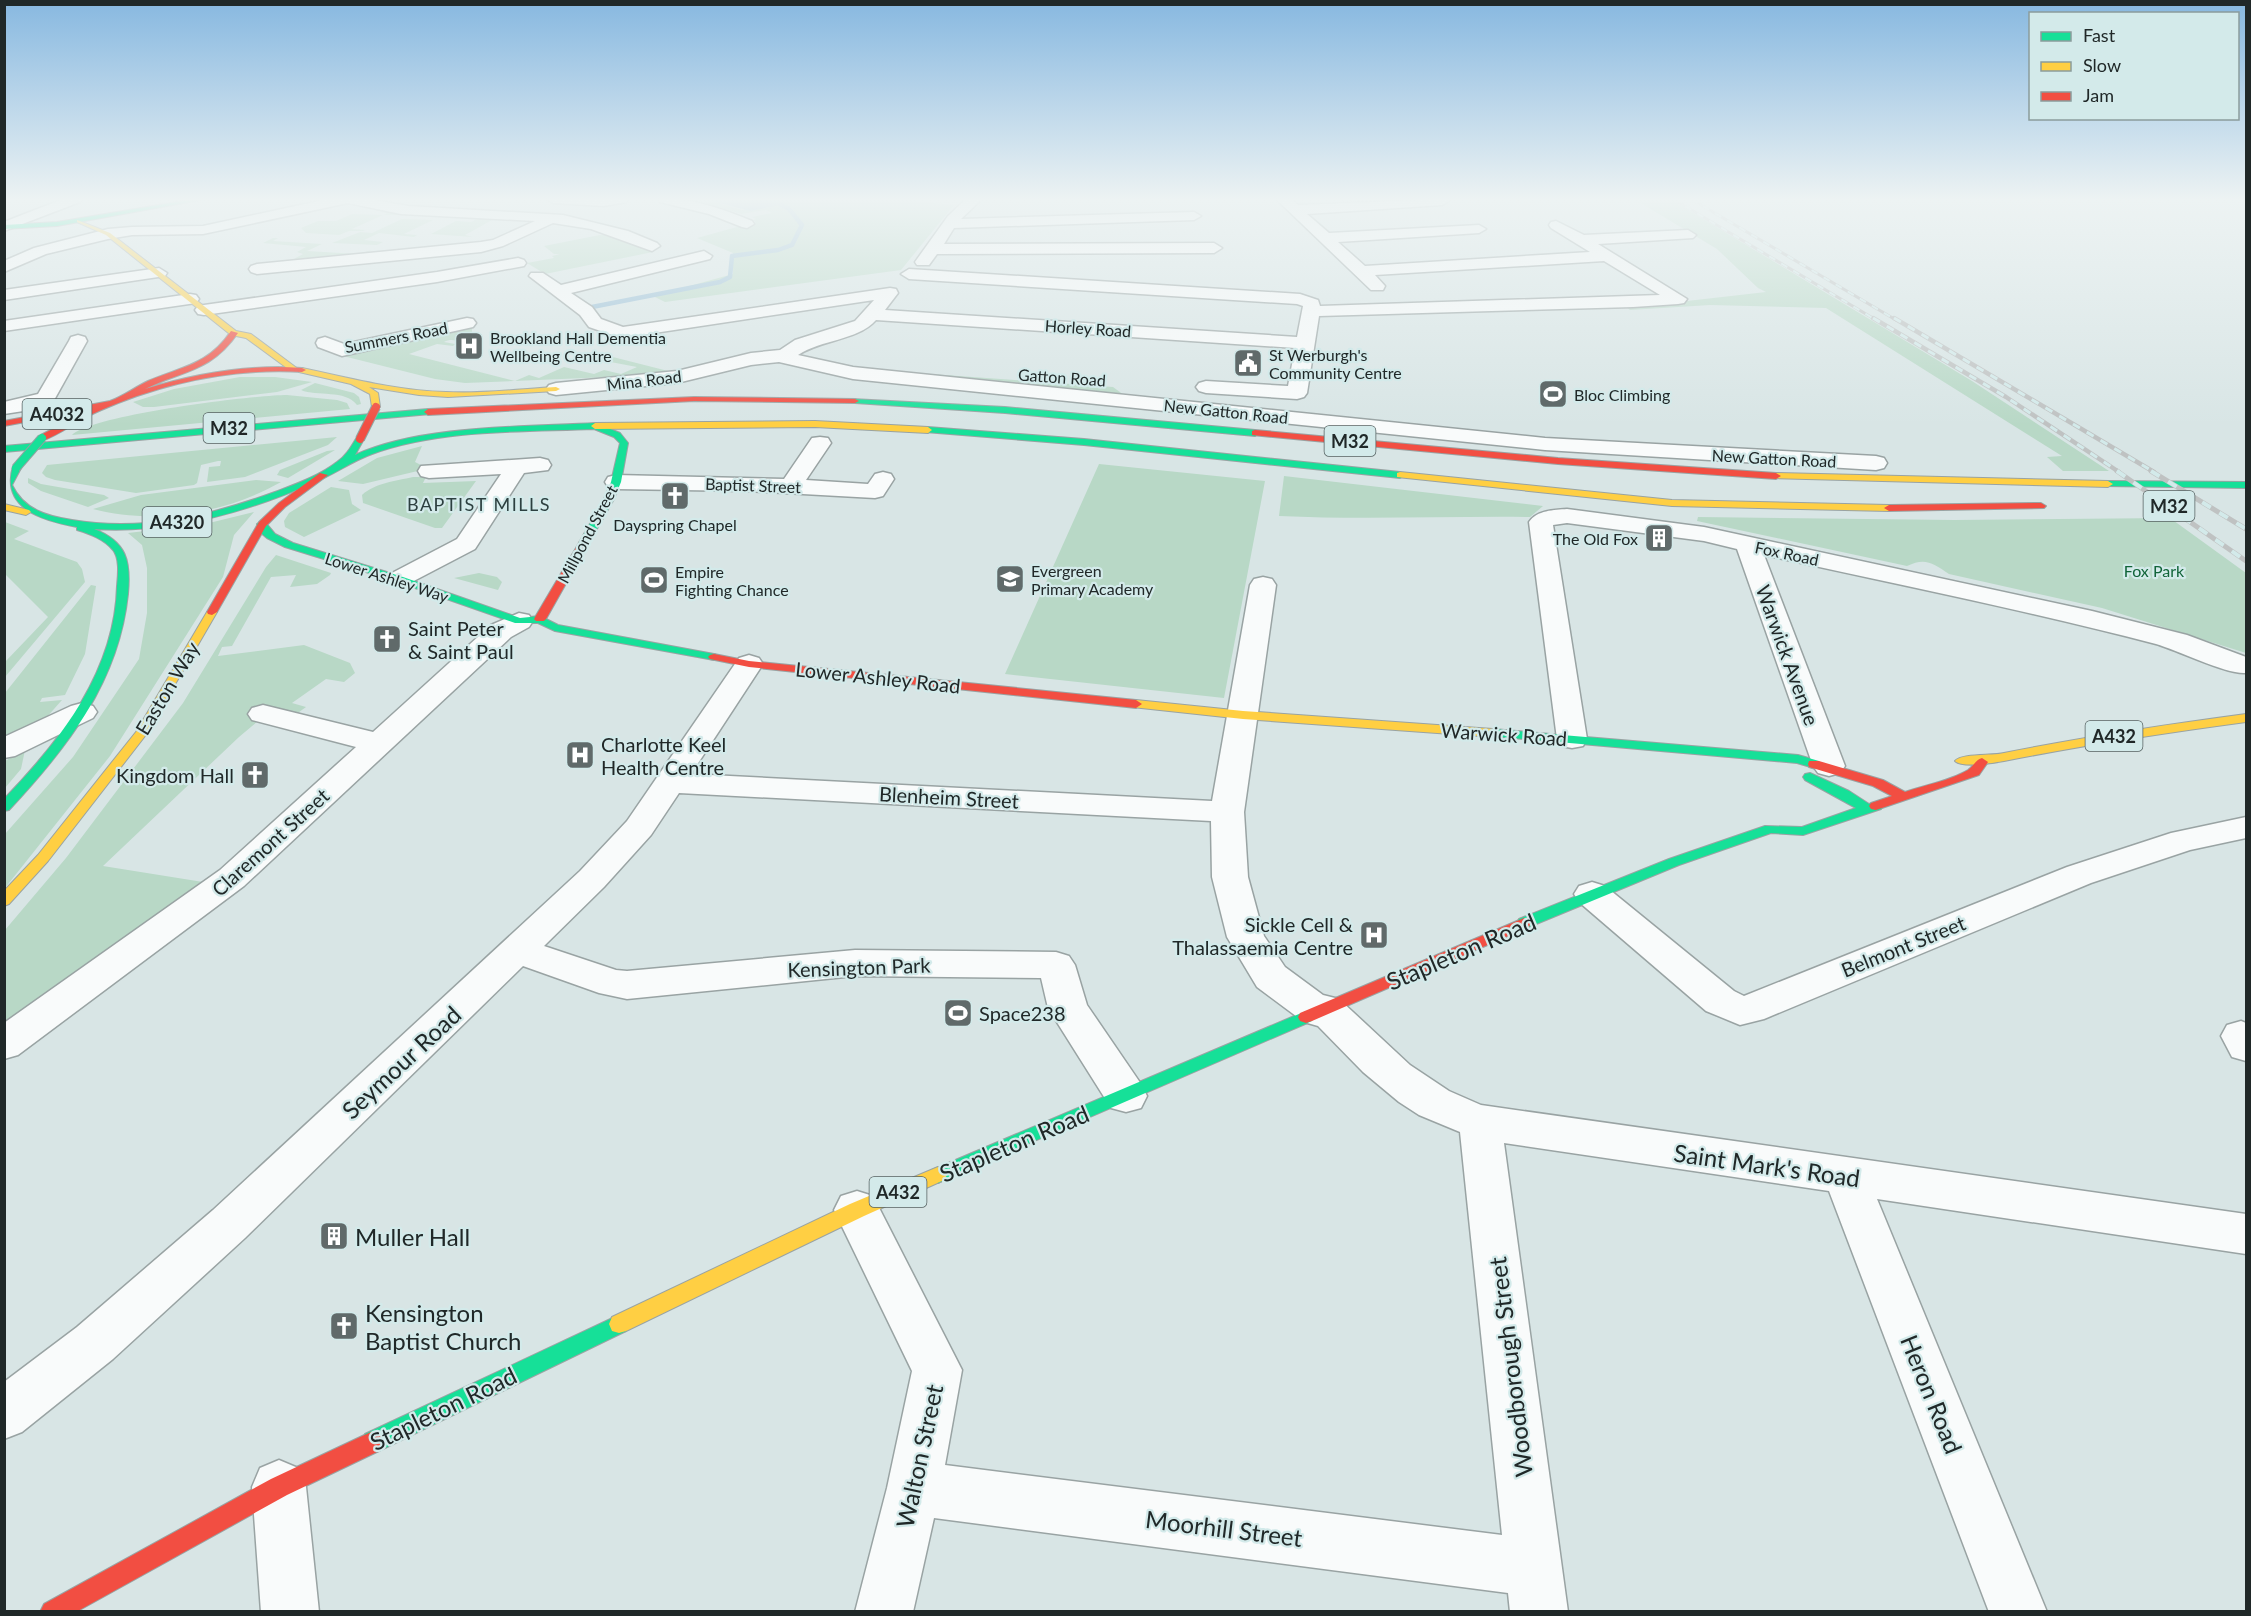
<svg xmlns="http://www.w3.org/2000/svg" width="2251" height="1616" viewBox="0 0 2251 1616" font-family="Lato,sans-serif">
<rect width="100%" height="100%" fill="#d8e5e5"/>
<path fill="#b8d8c6" d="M687,199H705L742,210L779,205L768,199H914L913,201L954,205L901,270L665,302L653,296L733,274V253L697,238L755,222L753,220L756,219L752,217L772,213L766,210L742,214Z
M1634,199H1670L1972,381L2109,471H2063L2047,457L2062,456L1826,308L1710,305L1630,310L1624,305L1687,301L1766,292L1758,288L1717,249Z
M384,211L408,215H383L352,229L365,230L363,231H349L339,235L306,233L301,228L318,221H336L352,214L384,215L387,213L380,212Z
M479,218L518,220H492L465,235L473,237L431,234L456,221L471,222Z
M402,219L433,220L404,234L417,235L414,237L379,233L364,240L383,242L377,245L332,243L360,232L372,233Z
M610,233L653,252L545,274L527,263L554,258L552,256L560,254H554L544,246Z
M273,238H278L273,241L322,244L307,251L358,254L372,250L359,256L295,260L294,259L303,254L297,252L306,247L263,243Z
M472,327V335C461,347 455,336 444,342L455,344L453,346L437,344L409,354L515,381L529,375L539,378L564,367L594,374L604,370L621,374L637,367L600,360L609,356L668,371L633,376L465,383L435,379L335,354L408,337Z
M875,370L1113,387L1124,395Z
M240,377H275L312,382L277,392L154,407H143L133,402L174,389Z
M315,383L354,393L359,397L361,404L357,405C345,389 317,397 301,390Z
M287,395L337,400L347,403L350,409L72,435C92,415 253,395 287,395Z
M337,437L328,445L245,477L207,482L209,467L220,466L221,461H218L201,465L197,483L194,485L136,493L55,480L46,477L42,473L47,465Z
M422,446L415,462L427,468L426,469L363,484L338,481L377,458Z
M335,450L288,478L277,475L280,470L327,451Z
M1099,464L1265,481L1224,698L1005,674Z
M1284,476L1543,506L1530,517C1446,516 1363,520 1279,516Z
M413,477H426L423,483L476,481L442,528H435L363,503L362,495C375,483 396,481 413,477Z
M28,478L41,484L104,495L109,498L88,507L41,491L28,483Z
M256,480L281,482C225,514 154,525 93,509L141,495Z
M331,487L349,490L352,504L361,510L304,537L285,527L284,521L289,513Z
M254,512L234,535L223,577L110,756L5,888V834L73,757L139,659L147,613V568L142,545L128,533L205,524Z
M1698,517L1954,520L2170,518L2246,573V653L2102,608L1949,574C1933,563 1925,557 1907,566L1697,521Z
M5,522L29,531L14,539L77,562L82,569L85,582L5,677V662L48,617L5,574Z
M276,555L331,573L330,575L317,584L290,587L296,575L271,577L232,646L222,647L218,656L304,645L350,663L355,673L344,682L326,679L292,703L306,707L295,715L258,721L239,737L103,866L203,882L5,1027V930L66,858L183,703L266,567Z
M479,573L497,577L502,582L498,590L454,578Z
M91,585L96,586L85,654L65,695L42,698L40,702L62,700L46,718L5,742V693Z
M25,750L21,769L5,788V761Z"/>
<path fill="#96bdd5" d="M705,199H768L780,205L750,211Z"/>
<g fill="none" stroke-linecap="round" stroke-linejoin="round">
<path stroke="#96bdd5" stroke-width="4.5" d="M592,307L720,282L730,277L732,256L778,250L792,245L802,225L789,209L771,199"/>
<g stroke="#99a3a3" stroke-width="3">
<path id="street" d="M63,199H82L80,202L4,231V222Z
M328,199H369L408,206L563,215L628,231L657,243L660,246L652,251L591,229L553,223L503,246L481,252L257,274L251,272L249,269L251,266L257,264L481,242L493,240L535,221L401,214L348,203L203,234L132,235L108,239L46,254L4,272V261L34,248L108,229L132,227L203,226Z
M546,199H628L626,202L604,206L553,203Z
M658,199C691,197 722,209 752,221L754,224L747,228L742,227L709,214L660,202Z
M966,199H982L961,219L1194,212L1201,216L1194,220L954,228L944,244L1214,243L1222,248L1214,253L937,254L929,265H917L915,262L948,216Z
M1276,199H1291L1298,205L1447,199L1449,201L1442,205L1307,214L1329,233L1479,225L1486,229L1479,233L1338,242L1365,266L1590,252L1551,228L1549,225L1551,222L1556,221L1584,235L1688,230L1696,235L1693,238L1598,244L1687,299L1684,303L1678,304L1633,307L1319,316L1307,393L1304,397L1297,399L1206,393L1199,391L1196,387L1199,383L1206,381L1288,386L1295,348L876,320C857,341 822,339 798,355L853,367L1545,438L1876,456L1884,458L1887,463L1884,468L1876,470L1545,450L853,379L779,362L751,365L677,383L556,395L549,393L546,389L549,385L556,383L677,371L751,353L780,350L795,340L855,321L874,300L621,338L589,327L580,315L529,276L531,273H543L561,285L704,251L712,256L710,259L571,293L592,307L601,319L623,327L890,288L896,289L898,293L885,310L1297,337L1303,306L1297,304L909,279L901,274L909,269L1300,294L1318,300L1320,306L1660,295L1604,261L1375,275L1385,286L1383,290H1371Z
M518,258L524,260L526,263L524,266L437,282L204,315L198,314L195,310L198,306L204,305L437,272Z
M159,268L167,273L165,276L4,300V290Z
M190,294L196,295L199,299L196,303L4,331V321Z
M467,318L473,319L476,323L473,327L342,356L318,347L316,343L318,339L325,337L344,344Z
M78,335L85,337L87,341L53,402L30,410L4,414V402L38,394L69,341L71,337Z
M820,437L828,438L831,443L806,480L868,484L875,474L883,472L891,474L894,479L883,496L875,498L747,491L616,489L608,487L605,482L608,477L616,475L784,479L812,438Z
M540,458L548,460L551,465L548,470L524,473L475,549L408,584L399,587L390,584L386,579L390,574L457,539L501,474L429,478L421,476L418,471L421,466Z
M1567,509L1704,527L2092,611L2187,635L2246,657V673C2228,675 2177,650 2156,644C2026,610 1895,584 1764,555L1845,766L1840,773L1829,776L1818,773L1813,766L1737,549L1704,541L1567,523L1553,525L1587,739L1583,746L1572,748L1561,746L1557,739L1529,522C1537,510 1554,510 1567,509Z
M1263,577L1272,579L1276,585L1244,812L1248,877L1264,936L1285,967L1323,995L1339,999L1410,1065L1449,1091L1481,1105L2246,1214V1254L1877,1199L2047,1612H1989L1829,1191L1504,1143L1568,1612H1510L1508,1593L934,1518L913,1612H855L887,1488L912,1371L834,1210L841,1196L857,1191L873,1196L962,1370L945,1465L1502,1535L1460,1132L1419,1115L1399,1102L1363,1072L1318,1026L1304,1022L1257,987L1227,937L1212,877L1211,821L679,793L651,835L604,887L544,946L616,970L627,971L855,950L1056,952L1069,956L1075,965L1087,1005L1141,1084L1147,1096L1141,1108L1126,1112L1111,1108L1048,1008L1041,978L855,976L627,999L599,993L523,966L245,1238L113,1359L22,1432L4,1439V1382L77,1327L213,1210L580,871L627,821L739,658L749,655L759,658L763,664L691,774L1212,801L1250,585L1254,579Z
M519,613L529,615L533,621L529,627L511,637L244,886L18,1055L4,1059V1023L220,870L356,747L252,720L248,714L252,708L263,705L373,732L491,625Z
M82,703L93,706L97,712L93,718L15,756L4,758V737L71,706Z
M2246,817V838L2190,850L2091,883L1764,1019L1740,1025L1706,1011L1579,902L1574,894L1579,886L1592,882L1605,886L1734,991L1744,996L2067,867L2171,833Z
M2241,1021L2246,1023V1061L2232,1057L2221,1036L2227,1025Z
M279,1460L298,1468L306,1487L319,1612H261L252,1487L260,1468Z"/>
</g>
<g stroke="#99a3a3" stroke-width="2">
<path id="fast" d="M194,199H206L57,226L4,229V225L57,222Z
M852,399L1005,407L1255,430L1259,433L1255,436L1005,413L855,403L851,401Z
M428,409L432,412L431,414L4,452V446Z
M595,423L620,433L628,443L621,482L614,499L586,548L581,551L576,548L604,499L611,482L620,443L614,437L594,429C523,432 440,429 372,454C352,461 335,474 315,482C245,513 171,534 94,529C127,542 131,561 128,594C119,682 67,748 9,810L4,811V799C61,740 115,671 117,586C118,575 120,559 113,550C104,539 90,534 77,530V527C45,521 0,510 13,466L21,468L12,485C24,510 47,516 72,520C142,532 209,516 275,492C296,484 319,476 337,462C346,456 351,447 357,437L360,436L364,439L355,455C420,425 523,427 595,423Z
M928,427L1084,439L1400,472L1405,475L1400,478L1084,445L925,432V428Z
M2108,481L2246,482V488L2105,486L2103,484Z
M262,521L265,522L275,534L293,543L403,577L520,618L540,616L558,625L714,654L720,657L714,660L555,631L538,623H515L395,581L285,547L267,538L261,533L257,524Z
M1493,729L1798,755L1819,761L1820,764L1814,768L1797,763L1489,736L1487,733L1489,730Z
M1810,773L1849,791L1869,804L1876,802L1883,806L1881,809L1803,835L1771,833L1679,865L1529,927H1519L1517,923L1519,919L1669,859L1765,826L1802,827L1856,808L1805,780L1803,777L1805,774Z
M1306,1011L1312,1013L1314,1017L1312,1021L944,1180L938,1183L932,1180L929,1175L932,1170Z
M619,1315L626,1317L629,1324L626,1331L381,1450L373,1453L365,1450L362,1442L365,1434Z"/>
</g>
<g stroke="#99a3a3" stroke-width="2">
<path id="slow" d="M77,220L110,233L236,331L251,334L298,369L291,371L246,338L231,335L106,235L77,222Z
M302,368C349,378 398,391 446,392C482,394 520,389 556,387L560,389L556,391L448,397L419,395L369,387L378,393L380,407L376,410L372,407L370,394L351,384L299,372V368Z
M815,421L928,427L932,430L928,433L815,427L595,429L591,426L595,423Z
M1400,472L1672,500L1889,505L1894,508L1889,511L1672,506L1397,477V473Z
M1776,473L2108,481L2113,484L2108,487L1773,478L1771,476Z
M4,504L29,510L31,512L26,515L4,510Z
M212,609L217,612L145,736L48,861L9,904L4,906V891L38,855L136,732L207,612Z
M1136,700L1243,711L1493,729L1499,733L1493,737L1243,719L1132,707L1130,704L1132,701Z
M2246,714V722C2164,733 2085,745 2004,761C1993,763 1962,768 1955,761C1962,753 1991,756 2004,753C2084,737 2164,725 2246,714Z
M938,1167L944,1170L947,1175L944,1180L864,1216L626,1331L619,1333L612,1331L609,1324L612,1317L850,1204Z"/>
</g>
<g stroke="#99a3a3" stroke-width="2">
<path id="jam" d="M231,331L238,333C211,372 184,370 145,389C197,373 248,364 302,368L306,370L302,372C233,368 163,383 99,411C80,419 61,434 42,441L38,438L39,436L89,410L4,426V421L110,401C124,396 135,387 148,381C183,366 208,365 231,331Z
M694,397L855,399L859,401L855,403L694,401L428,415L424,412L428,409Z
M1255,430L1558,458L1776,473L1781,476L1776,479L1558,464L1252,435V431Z
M320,473L328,475L285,507L266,526L217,612L212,615L208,614L207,612L259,522L279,503Z
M2041,503L2046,506L2044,508L1889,511L1884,508L1889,505Z
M581,545L586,548L546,619L544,621H536L534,619L576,548Z
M714,654L749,661L1136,700L1142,704L1136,708L749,667L710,659L708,657L710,655Z
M1982,758L1988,762L1979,775L1876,810L1871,809L1869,806L1871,803L1892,796L1873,786L1809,767L1808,764L1809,761H1819L1883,780L1905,792C1924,785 1950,781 1968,770C1974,766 1975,760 1982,758Z
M1524,918L1529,919L1531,923L1529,927L1312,1021L1306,1023L1300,1021L1298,1017L1300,1013Z
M373,1431L381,1434L384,1442L381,1450L287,1495L76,1612H40L44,1604L271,1479Z"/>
</g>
<use href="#street" fill="#f9fbfb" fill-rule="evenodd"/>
<use href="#fast" fill="#16e098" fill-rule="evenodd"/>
<use href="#slow" fill="#ffcf43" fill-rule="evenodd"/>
<use href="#jam" fill="#f24e42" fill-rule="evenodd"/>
<g stroke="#bfc2c2" stroke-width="3">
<path id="rail-far2" d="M1673,199L1876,320
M1691,199L1896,320"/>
</g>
<g stroke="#bfc2c2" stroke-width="4.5">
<path id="rail-far1" d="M1873,318L2006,397L2119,472
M1894,318L2154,472"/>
</g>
<g stroke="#bfc2c2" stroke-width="5">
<path id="rail" d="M2117,471L2246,561
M2151,471L2246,529"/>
</g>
<use href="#rail-far2" stroke="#d3eaea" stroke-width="2" stroke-dasharray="7" stroke-linecap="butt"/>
<use href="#rail-far1" stroke="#d3eaea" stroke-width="3" stroke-dasharray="8" stroke-linecap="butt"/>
<use href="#rail" stroke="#d3eaea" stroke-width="4" stroke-dasharray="10" stroke-linecap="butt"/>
<g stroke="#8ea4a0" stroke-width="10" stroke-linecap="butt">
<path id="fast-bridge" d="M16,468L42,438"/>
</g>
<g stroke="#8ea4a0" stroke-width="10" stroke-linecap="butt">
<path id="jam-bridge" d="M360,439L376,407"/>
</g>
<use href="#fast-bridge" stroke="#16e098" stroke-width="8"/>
<use href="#jam-bridge" stroke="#f24e42" stroke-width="8"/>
</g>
<linearGradient id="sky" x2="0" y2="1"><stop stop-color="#87b8e0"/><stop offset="0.47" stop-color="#edf3f3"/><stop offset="1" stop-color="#edf3f3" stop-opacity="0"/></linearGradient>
<rect width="2251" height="425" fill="url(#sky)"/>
<defs>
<g id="hospital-square" transform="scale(1.5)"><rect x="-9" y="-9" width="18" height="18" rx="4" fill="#606a6a" stroke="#d3eaea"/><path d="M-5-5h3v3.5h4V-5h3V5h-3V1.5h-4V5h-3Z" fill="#fff"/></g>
<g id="civic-square" transform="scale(1.5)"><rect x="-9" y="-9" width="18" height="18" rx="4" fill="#606a6a" stroke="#d3eaea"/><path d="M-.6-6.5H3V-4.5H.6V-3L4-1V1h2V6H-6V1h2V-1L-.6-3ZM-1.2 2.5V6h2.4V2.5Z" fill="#fff"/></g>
<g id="stadium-square" transform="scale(1.5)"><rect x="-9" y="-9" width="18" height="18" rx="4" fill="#606a6a" stroke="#d3eaea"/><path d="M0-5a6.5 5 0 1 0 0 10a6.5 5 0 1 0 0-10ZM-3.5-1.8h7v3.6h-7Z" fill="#fff"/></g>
<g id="church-square" transform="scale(1.5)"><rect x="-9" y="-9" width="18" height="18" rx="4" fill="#606a6a" stroke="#d3eaea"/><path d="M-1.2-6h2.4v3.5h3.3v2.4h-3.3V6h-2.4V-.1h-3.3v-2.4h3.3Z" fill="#fff"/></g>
<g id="building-square" transform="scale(1.5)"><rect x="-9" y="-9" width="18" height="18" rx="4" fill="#606a6a" stroke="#d3eaea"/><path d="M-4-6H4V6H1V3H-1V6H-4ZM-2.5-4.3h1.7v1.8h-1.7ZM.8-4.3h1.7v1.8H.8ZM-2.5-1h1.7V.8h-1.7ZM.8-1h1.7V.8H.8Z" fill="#fff"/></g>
<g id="school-square" transform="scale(1.5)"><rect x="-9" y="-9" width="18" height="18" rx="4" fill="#606a6a" stroke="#d3eaea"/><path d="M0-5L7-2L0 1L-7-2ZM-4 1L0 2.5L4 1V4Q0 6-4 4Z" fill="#fff"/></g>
</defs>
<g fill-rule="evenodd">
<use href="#hospital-square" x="469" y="346"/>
<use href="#civic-square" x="1248" y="363"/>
<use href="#stadium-square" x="1553" y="394"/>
<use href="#church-square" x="675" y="496"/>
<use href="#building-square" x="1659" y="538"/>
<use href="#school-square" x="1010" y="579"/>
<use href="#stadium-square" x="654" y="580"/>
<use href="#church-square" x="387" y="639"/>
<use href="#hospital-square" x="580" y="755"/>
<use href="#church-square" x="255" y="775"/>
<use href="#hospital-square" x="1374" y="935"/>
<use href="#stadium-square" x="958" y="1013"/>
<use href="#building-square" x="334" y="1236"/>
<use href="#church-square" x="344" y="1326"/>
</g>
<g text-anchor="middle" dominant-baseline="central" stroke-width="4.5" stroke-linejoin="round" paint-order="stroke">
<g font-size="16" fill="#202828" stroke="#d3eaea">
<text transform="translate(1088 328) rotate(4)">Horley Road</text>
<text transform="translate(396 337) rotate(-11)">Summers Road</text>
<text transform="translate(1062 377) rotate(4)">Gatton Road</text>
<text transform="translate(644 380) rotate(-7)">Mina Road</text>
<text transform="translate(1226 411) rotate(6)">New Gatton Road</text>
<text transform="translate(1774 458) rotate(3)">New Gatton Road</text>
<text transform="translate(753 485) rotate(2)">Baptist Street</text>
<text transform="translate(587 534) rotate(-62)">Millpond Street</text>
<text transform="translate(1787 553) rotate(12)">Fox Road</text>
<text transform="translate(387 577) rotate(18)">Lower Ashley Way</text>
</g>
<g font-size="16" fill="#202828" stroke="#d3eaea" text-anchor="start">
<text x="490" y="337">Brookland Hall Dementia<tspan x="490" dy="18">Wellbeing Centre</tspan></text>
<text x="1269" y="354">St Werburgh's<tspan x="1269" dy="18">Community Centre</tspan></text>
<text x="1574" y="394">Bloc Climbing</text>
<text x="675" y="524" text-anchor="middle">Dayspring Chapel</text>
<text x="1638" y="538" text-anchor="end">The Old Fox</text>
<text x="1031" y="570">Evergreen<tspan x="1031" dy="18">Primary Academy</tspan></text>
<text x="675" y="571">Empire<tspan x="675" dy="18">Fighting Chance</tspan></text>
</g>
<g font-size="16" fill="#116439" stroke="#d3eaea">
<text x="2154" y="570">Fox Park</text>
</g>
<g fill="#d3eaea" stroke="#566262" stroke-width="1.5">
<rect x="22.5" y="399" width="69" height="30" rx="4.5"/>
<rect x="203.5" y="413" width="51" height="30" rx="4.5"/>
<rect x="1324.5" y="426" width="51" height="30" rx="4.5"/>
<rect x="2143.5" y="491" width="51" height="30" rx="4.5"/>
<rect x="142.5" y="507" width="69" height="30" rx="4.5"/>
<rect x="2085.5" y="721" width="57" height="30" rx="4.5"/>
<rect x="869.5" y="1177" width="57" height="30" rx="4.5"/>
</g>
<g font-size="18" font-weight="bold" fill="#202828">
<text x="57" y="414">A4032</text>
<text x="229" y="428">M32</text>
<text x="1350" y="441">M32</text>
<text x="2169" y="506">M32</text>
<text x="177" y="522">A4320</text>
<text x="2114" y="736">A432</text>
<text x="898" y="1192">A432</text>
</g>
<g font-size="18" letter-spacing="1.5" fill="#2d4040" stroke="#d3eaea">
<text x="479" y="504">BAPTIST MILLS</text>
</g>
<g font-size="20" fill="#202828" stroke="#d3eaea" text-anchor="start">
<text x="408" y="628">Saint Peter<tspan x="408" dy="23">&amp; Saint Paul</tspan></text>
<text x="601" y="744">Charlotte Keel<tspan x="601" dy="23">Health Centre</tspan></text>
<text x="234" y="775" text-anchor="end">Kingdom Hall</text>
<text x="1353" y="924" text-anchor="end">Sickle Cell &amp;<tspan x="1353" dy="23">Thalassaemia Centre</tspan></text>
<text x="979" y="1013">Space238</text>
</g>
<g font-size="20" fill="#202828" stroke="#d3eaea">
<text transform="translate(1788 655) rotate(70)">Warwick Avenue</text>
<text transform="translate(878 677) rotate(6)">Lower Ashley Road</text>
<text transform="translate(167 688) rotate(-59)">Easton Way</text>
<text transform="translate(1504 734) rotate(4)">Warwick Road</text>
<text transform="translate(949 797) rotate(3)">Blenheim Street</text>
<text transform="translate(270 842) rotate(-42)">Claremont Street</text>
<text transform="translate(1903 946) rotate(-22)">Belmont Street</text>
<text transform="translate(859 967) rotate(-2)">Kensington Park</text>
</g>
<g font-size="24" fill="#202828" stroke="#d3eaea">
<text transform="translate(1461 951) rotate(-23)">Stapleton Road</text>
<text transform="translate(401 1062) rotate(-43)">Seymour Road</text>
<text transform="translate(1014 1143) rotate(-23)">Stapleton Road</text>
<text transform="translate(1767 1165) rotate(8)">Saint Mark's Road</text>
<text transform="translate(1510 1367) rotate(-97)">Woodborough Street</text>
<text transform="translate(1932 1394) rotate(68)">Heron Road</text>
<text transform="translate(443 1408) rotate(-26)">Stapleton Road</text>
<text transform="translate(919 1456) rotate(-78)">Walton Street</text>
<text transform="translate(1224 1528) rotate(7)">Moorhill Street</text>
</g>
<g font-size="24" fill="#202828" stroke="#d3eaea" text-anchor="start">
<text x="355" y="1236">Muller Hall</text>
<text x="365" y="1312">Kensington<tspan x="365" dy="28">Baptist Church</tspan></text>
</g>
</g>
<rect width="2251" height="1616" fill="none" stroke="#202828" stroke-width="12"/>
<rect x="2029" y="12" width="210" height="108" fill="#d3eaea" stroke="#8b9c9c" stroke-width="1.5"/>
<rect x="2041" y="32" width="30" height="9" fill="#16e098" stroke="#8b9c9c" stroke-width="1.5"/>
<text x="2083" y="42" font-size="18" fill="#202828">Fast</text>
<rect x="2041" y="62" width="30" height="9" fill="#ffcf43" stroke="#8b9c9c" stroke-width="1.5"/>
<text x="2083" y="72" font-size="18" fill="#202828">Slow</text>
<rect x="2041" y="92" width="30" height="9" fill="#f24e42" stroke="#8b9c9c" stroke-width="1.5"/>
<text x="2083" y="102" font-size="18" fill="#202828">Jam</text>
</svg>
